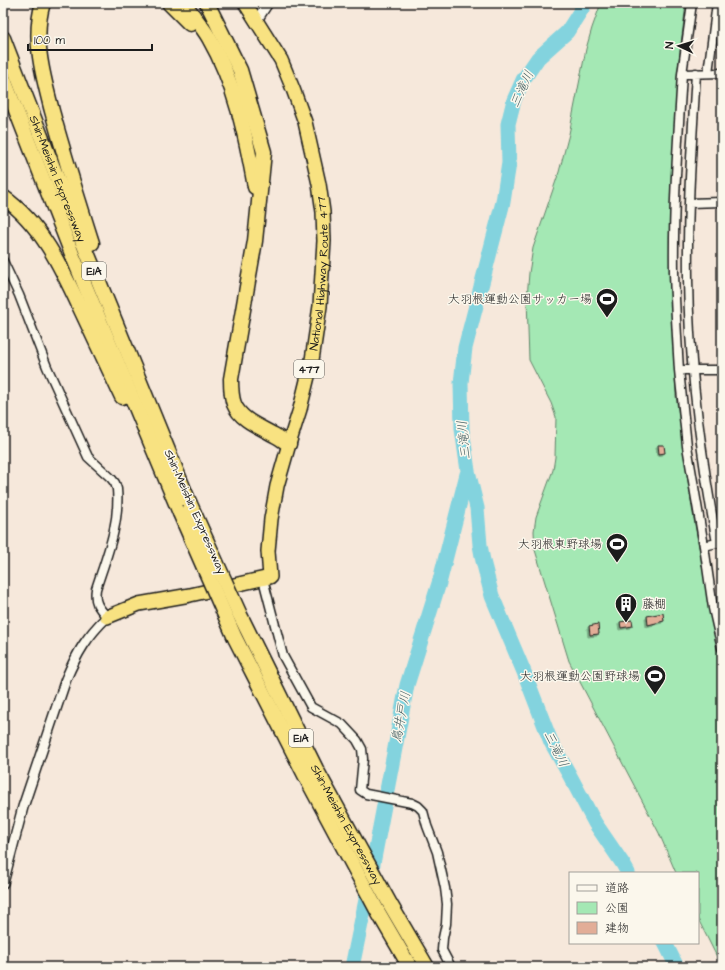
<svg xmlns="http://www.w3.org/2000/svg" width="725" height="970" viewBox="0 0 725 970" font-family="'Architects Daughter','Klee One',sans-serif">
<defs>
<filter id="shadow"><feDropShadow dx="-2" dy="2" stdDeviation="0" flood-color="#0004"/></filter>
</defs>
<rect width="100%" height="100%" fill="#f6e8db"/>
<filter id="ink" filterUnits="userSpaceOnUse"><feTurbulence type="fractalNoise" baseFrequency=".025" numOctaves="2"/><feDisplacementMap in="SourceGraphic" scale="8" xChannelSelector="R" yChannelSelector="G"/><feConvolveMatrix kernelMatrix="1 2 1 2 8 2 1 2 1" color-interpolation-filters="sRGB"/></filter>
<g filter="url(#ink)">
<path fill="#a4e8b4" stroke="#608268" d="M601,3H686L677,77L670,271L676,396L692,508L714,630L717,638L722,666V967L698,919V873H676L659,833L569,661L535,550L534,531L536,517L553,470L555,457L556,417L551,403L529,360L527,298L529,273L533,248L559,172L569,134L586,49L592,28Z"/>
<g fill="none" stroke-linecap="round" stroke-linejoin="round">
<path stroke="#83d3de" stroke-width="15" d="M584,3L583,7L567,32L538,58L523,80L514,100L508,124L509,163L503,202L465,348L461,383L462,429L468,471L477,508L480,545L483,561L492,596L524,672L551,742L569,774L595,823L623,864L628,873
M665,943L677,967
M352,967L368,890L407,685L440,580L467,474"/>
</g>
<path fill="#e2ad97" stroke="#1c1c1c" filter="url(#shadow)" d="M658,445H664L665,453L659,454Z
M663,613L664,621L648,625L647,616Z
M632,620L633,626L621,628L620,622Z
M598,624L599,634L590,635L589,626Z"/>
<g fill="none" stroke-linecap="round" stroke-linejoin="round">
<g stroke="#1c1c1c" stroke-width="11">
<path id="minor" d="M692,3L682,74L722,73
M696,73C692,141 687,210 688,279C689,368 701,456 717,543H722
M708,73L717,3
M682,74C678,140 673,206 674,272C675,305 677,338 679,370H722
M689,203L722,202
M3,261L19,295L47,367L88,457L111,478L115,483L117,489C120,524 107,555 96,589C94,602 98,607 107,617
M679,370L687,446L704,546L717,543
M704,546L713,608L722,648
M263,579L283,656L311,707L342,724L357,740L362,749L363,759L360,790L366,794L412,803L418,806L423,811L427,826L437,852L445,888L447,904L446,924L443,938L442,950L451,967"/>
</g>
<g stroke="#1c1c1c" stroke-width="12">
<path id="tertiary" d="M257,20L268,3
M3,883L23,807L66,679C77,653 87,636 107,617"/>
</g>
<g stroke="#1c1c1c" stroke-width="16">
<g id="trunk">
<path id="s1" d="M107,617L139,604L190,595L270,577L268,551L271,519L277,486L289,444L300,409L312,360L320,306L324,241L323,212L319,184L305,122L293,89L281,60L245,3"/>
</g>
</g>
<g stroke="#1c1c1c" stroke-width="17">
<g id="motorway">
<path d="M43,3C32,38 43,76 52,111C64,155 78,199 92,243"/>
<path d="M169,3L190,24"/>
<path d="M184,3C192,15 202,26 209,38C235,83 246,136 255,187"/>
<path d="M207,3L240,70L264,152L255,241L231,379C231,388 231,396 234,404C241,421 261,427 276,436C280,438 284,441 289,444"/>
<path id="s2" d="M3,38L68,206L189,502"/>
<path d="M3,77L74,259L180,513"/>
<path d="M3,197C43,225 63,271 83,314C96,342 109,369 122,397"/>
</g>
</g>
<use href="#minor" stroke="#fbf7ec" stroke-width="8"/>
<use href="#tertiary" stroke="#fbf7ec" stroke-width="9"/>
<use href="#trunk" stroke="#f8e281" stroke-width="13"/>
<use href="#motorway" stroke="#f8e281" stroke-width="14"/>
<g stroke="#1c1c1c" stroke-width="17" stroke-linecap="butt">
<g id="motorway-bridge">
<path id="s3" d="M189,502L240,615L316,769L390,904L427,967"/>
<path d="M180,513L235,638L308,781L378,912L410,967"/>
</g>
</g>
<use href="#motorway-bridge" stroke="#f8e281" stroke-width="14"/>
</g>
</g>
<defs>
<g id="stadium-pin" transform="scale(1.15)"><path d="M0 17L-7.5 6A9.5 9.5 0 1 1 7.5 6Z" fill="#1c1c1c" stroke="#fbf7ec"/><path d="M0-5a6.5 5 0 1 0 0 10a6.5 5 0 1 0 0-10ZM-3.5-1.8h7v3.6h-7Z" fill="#fff"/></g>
<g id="building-pin" transform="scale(1.15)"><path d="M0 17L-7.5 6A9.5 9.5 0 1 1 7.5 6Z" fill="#1c1c1c" stroke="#fbf7ec"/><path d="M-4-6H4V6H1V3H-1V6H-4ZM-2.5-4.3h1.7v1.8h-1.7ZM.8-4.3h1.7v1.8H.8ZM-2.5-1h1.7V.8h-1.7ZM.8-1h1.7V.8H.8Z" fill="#fff"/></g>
</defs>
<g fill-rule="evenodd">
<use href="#stadium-pin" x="607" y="299"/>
<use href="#stadium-pin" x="617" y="544"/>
<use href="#building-pin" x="626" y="604"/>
<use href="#stadium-pin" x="655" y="676"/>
</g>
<g text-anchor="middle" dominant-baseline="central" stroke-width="3" stroke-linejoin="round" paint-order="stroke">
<g fill="#fbf7ec" stroke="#5f5e5a" stroke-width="1">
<rect x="82" y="262" width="24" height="18" rx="3"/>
<rect x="294" y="360" width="30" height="18" rx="3"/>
<rect x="289" y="729" width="24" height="18" rx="3"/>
</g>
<g font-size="11" font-weight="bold" fill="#1c1c1c">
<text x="94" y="271">E1A</text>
<text x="309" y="369">477</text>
<text x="301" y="738">E1A</text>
</g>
<g font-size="12" fill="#1c1c1c" stroke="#fbf7ec">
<text stroke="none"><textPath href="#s2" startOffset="151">Shin-Meishin Expressway</textPath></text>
<text stroke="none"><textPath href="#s1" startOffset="478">National Highway Route 477</textPath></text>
<text transform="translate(195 512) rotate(66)">Shin-Meishin Expressway</text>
<text stroke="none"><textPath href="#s3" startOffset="359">Shin-Meishin Expressway</textPath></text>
</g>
<g font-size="12" fill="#1c1c1c" stroke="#fbf7ec" text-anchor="end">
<text x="592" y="299">大羽根運動公園サッカー場</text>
<text x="602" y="544">大羽根東野球場</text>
<text x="642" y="604" text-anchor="start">藤棚</text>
<text x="640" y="676">大羽根運動公園野球場</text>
</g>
<g font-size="13" font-style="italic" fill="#405c60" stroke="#fbf7ec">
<text transform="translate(522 89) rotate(-65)">三滝川</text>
<text transform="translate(464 440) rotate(-96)">三滝川</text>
<text transform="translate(401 717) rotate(-79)">鳥井戸川</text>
<text transform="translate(556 749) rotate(64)">三滝川</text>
</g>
</g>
<rect width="725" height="970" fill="none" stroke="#fbf7ec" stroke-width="16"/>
<rect x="8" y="8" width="709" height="954" fill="none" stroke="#1c1c1c" stroke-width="1.5" filter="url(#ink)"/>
<rect x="569" y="872" width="130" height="72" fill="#fbf7ec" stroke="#a29f99"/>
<rect x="577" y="885" width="20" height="6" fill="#fbf7ec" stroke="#a29f99"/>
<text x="605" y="892" font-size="12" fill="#1c1c1c">道路</text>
<rect x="577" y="902" width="20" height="12" fill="#a4e8b4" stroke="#a29f99"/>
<text x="605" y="912" font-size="12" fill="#1c1c1c">公園</text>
<rect x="577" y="922" width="20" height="12" fill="#e2ad97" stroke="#a29f99"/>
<text x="605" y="932" font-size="12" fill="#1c1c1c">建物</text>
<g transform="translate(679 46) rotate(274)" stroke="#fbf7ec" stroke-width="3" paint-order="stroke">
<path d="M0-3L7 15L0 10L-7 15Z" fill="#1c1c1c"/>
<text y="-6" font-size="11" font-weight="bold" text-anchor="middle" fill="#1c1c1c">N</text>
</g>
<path d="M28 44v6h124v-6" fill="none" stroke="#1c1c1c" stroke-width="2"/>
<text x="34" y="44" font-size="12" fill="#1c1c1c" stroke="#fbf7ec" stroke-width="3" paint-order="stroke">100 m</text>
</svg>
